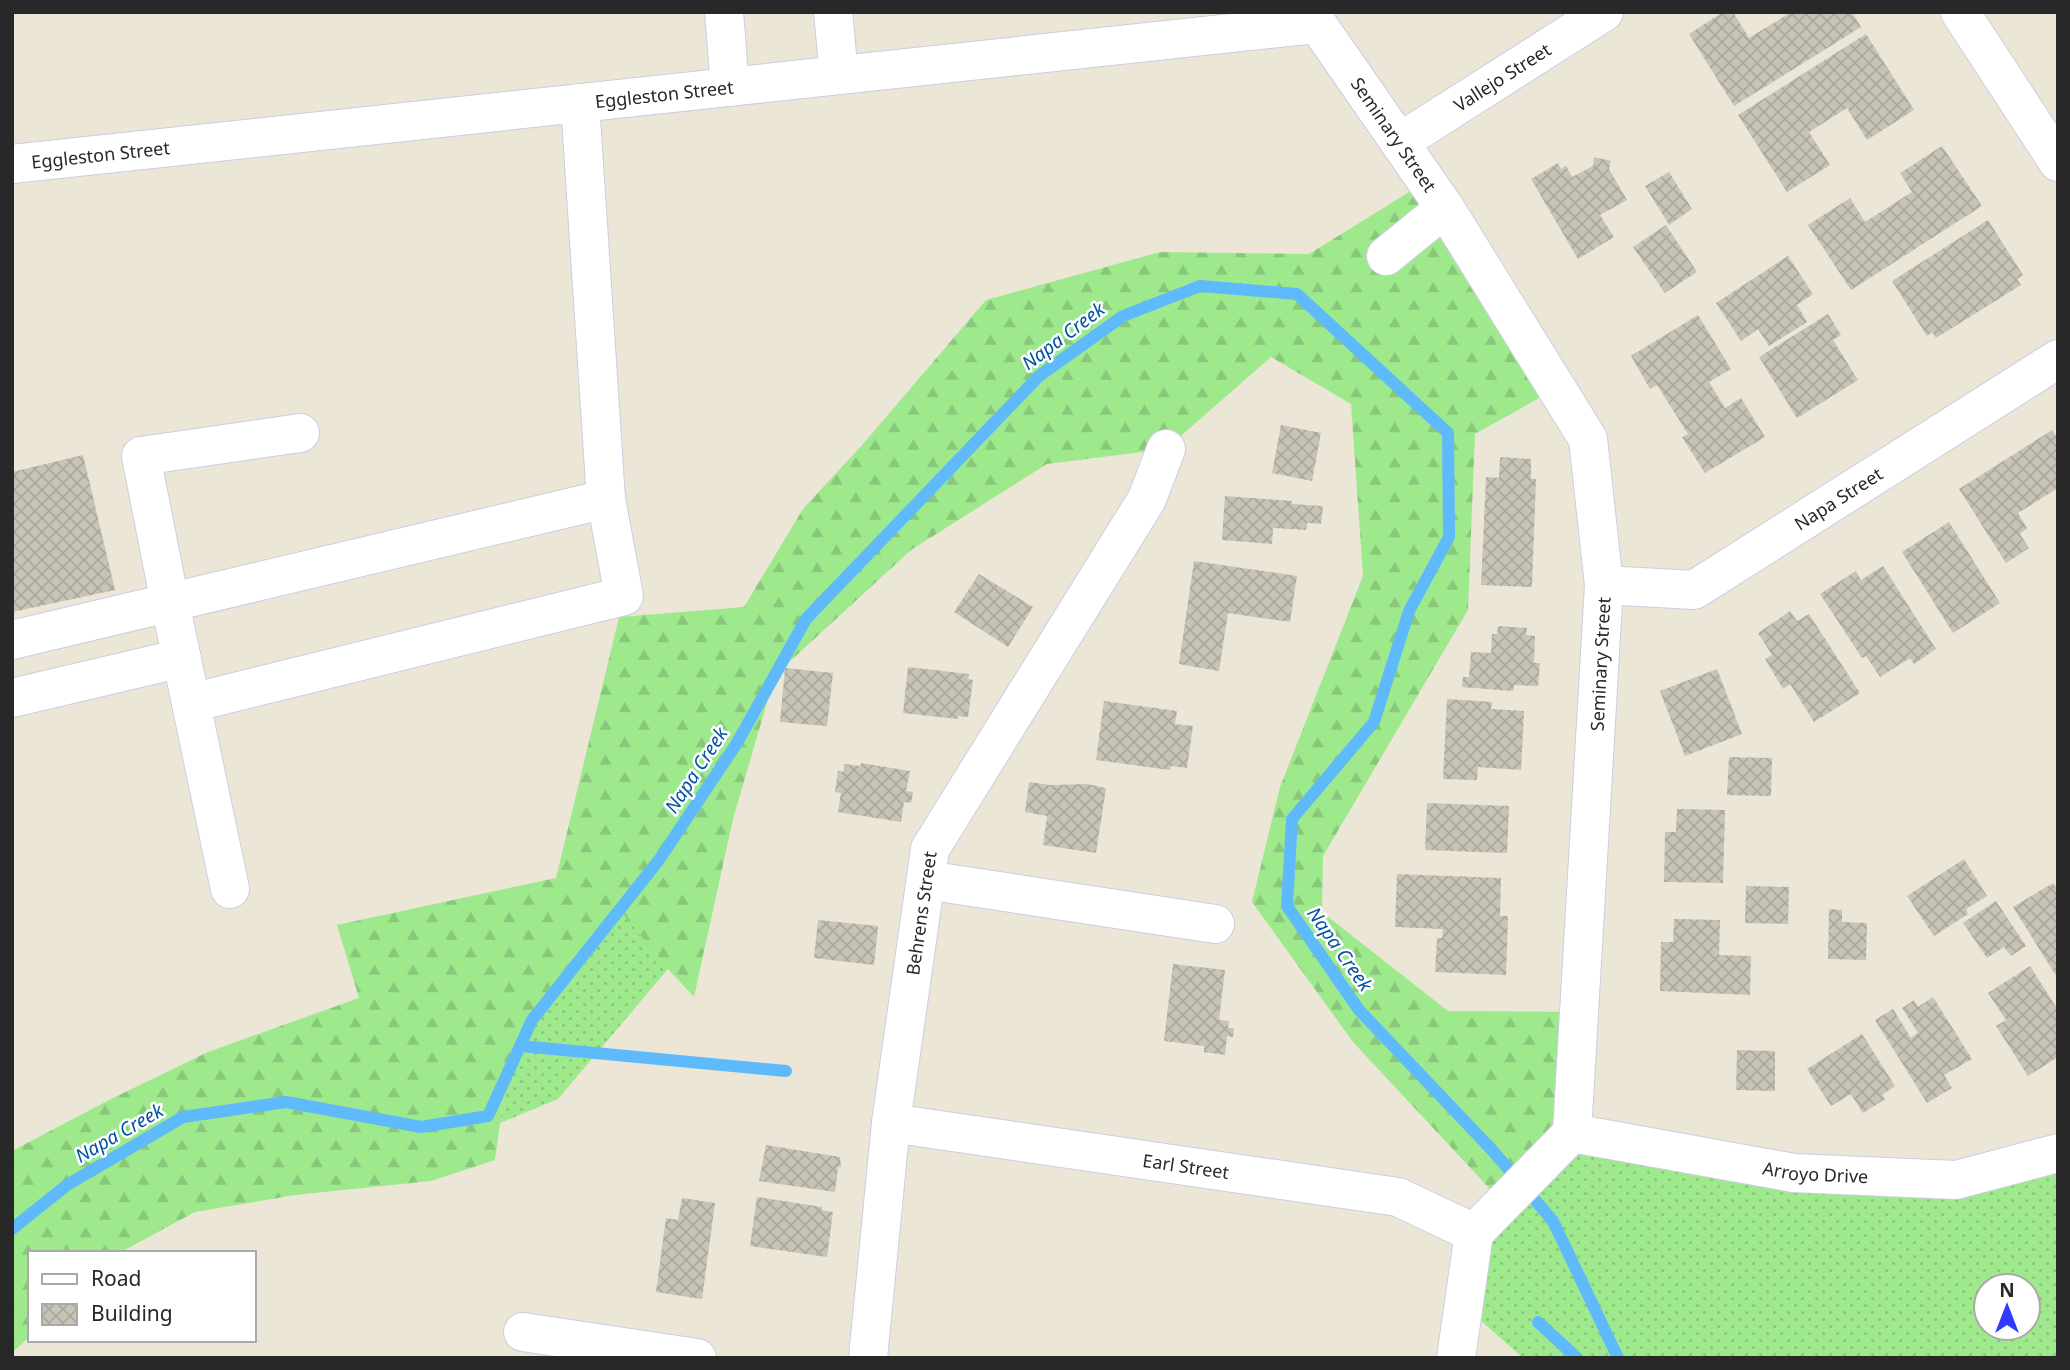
<svg xmlns="http://www.w3.org/2000/svg" width="2070" height="1370" viewBox="0 0 2070 1370" font-family="'Noto Sans',sans-serif">
<defs>
<pattern id="grass-dots" width="8" height="8" patternUnits="userSpaceOnUse" patternTransform="scale(1.75)"><rect width="8" height="8" fill="#9fe98d"/><path d="M2 2h.1M6 6h.1" fill="none" stroke="#89c87a" stroke-width="1.8" stroke-linecap="round"/></pattern>
<pattern id="forest-firs" width="22" height="20" patternUnits="userSpaceOnUse" patternTransform="scale(1.75)"><rect width="22" height="20" fill="#9fe98d"/><path d="M5 1l3.5 6h-7zM16 11l3.5 6h-7z" fill="#89c87a"/></pattern>
<pattern id="building-cross-hatch" width="8" height="8" patternUnits="userSpaceOnUse" patternTransform="scale(1.75)"><rect width="8" height="8" fill="#c7c3b7"/><path d="M0 0l8 8M0 8l8-8" fill="none" stroke="#aba89d"/></pattern>
</defs>
<rect width="100%" height="100%" fill="#ece6d7"/>
<path fill="url(#grass-dots)" fill-rule="evenodd" d="M621,909L668,969L558,1099L500,1123L506,1079L532,1020Z
M1572,1133L1794,1173L2058,1153V1358H1523L1463,1305L1474,1233ZM1986,1286H2028V1328H1986Z"/>
<path fill="url(#forest-firs)" d="M1427,181L1557,388L1475,434L1468,610L1323,856L1322,912L1448,1011L1580,1012L1572,1133L1503,1203L1353,1042L1252,902L1280,787L1363,576L1351,404L1271,357L1166,449L1047,464L911,550L775,675L733,819L694,997L668,969L620,910L532,1021L506,1079L495,1160L431,1181L295,1195L195,1212L119,1253H30V1336L12,1353V1151L109,1100L208,1052L359,998L337,925L556,878L619,617L744,607L803,509L863,444L986,300L1160,252L1309,254Z"/>
<g fill="none" stroke-linecap="round" stroke-linejoin="round">
<path stroke="#5ebafb" stroke-width="12" d="M521,1046L786,1071
M12,1229L67,1185L183,1117L286,1102L421,1127L488,1116L532,1020L659,860L737,743L806,619L1039,376L1123,316L1200,286L1297,294L1448,433L1449,537L1409,611L1374,722L1292,819L1287,906L1359,1010L1492,1150L1553,1221L1618,1358
M1538,1322L1577,1358"/>
</g>
<path fill="url(#building-cross-hatch)" d="M1723,12H1733L1749,38L1788,14L1787,12H1852L1861,27L1734,106L1689,34Z
M1866,34L1914,110L1867,140L1847,108L1809,132L1830,165L1787,192L1738,115Z
M1942,146L1982,206L1851,290L1808,225L1850,198L1865,222L1912,192L1900,173Z
M1594,157L1611,161L1609,169L1627,200L1600,215L1614,237L1578,259L1531,179L1558,163L1561,169L1566,166L1572,177L1593,166Z
M1669,172L1692,209L1669,225L1645,186Z
M1988,220L2023,275L2017,279L2021,285L1936,338L1932,332L1927,336L1892,281Z
M1666,225L1697,272L1665,293L1633,247Z
M1788,256L1813,294L1797,305L1807,322L1769,346L1758,329L1741,341L1716,303Z
M1828,314L1841,335L1833,340L1858,380L1797,418L1759,357Z
M1698,315L1731,369L1709,382L1725,408L1741,398L1765,437L1705,473L1682,437L1688,434L1657,385L1650,389L1631,356Z
M1281,425L1321,433L1312,481L1272,473Z
M2052,430L2058,439V488L2018,513L2027,528L2020,534L2029,548L2006,563L1959,489Z
M83,455L115,590L12,612V472Z
M1500,457L1531,459V479H1536L1532,587L1481,585L1486,477L1499,478Z
M1225,496L1292,501V504L1323,506L1321,524L1307,523L1306,530L1273,528L1272,544L1222,540Z
M1949,522L2000,603L1953,633L1902,552Z
M1194,561L1297,576L1290,622L1228,613L1219,671L1179,664Z
M1883,566L1936,649L1914,664L1910,658L1880,677L1866,656L1862,658L1820,594L1856,571L1861,580Z
M979,574L1033,607L1008,647L954,612Z
M1790,611L1797,621L1809,614L1860,693L1814,722L1790,684L1783,689L1765,659L1772,655L1758,633Z
M1498,626L1527,628L1526,635L1535,636L1534,663H1540L1538,686L1514,685L1513,691L1462,687L1463,677H1469L1471,652L1491,653L1492,634H1497Z
M908,667L969,674L968,679L973,680L968,717L958,716V719L903,713Z
M785,668L833,673L827,726L780,722Z
M1717,669L1742,734L1685,756L1660,691Z
M1447,699L1492,702L1491,709L1524,711L1521,770L1478,767L1477,780L1443,779Z
M1104,701L1177,711L1175,724L1193,726L1187,768L1171,766L1170,770L1096,760Z
M1729,757L1772,758L1771,796L1727,795Z
M861,763L910,771L906,791L913,792L911,803L904,802L901,822L838,812L841,793L835,792L838,771L843,772L845,764L860,766Z
M1029,782L1050,785L1087,784L1106,788L1096,853L1043,845L1047,816L1025,812Z
M1427,803L1509,806L1507,853L1425,850Z
M1677,809L1725,810L1723,883L1664,882L1665,832H1676Z
M1964,859L1987,896L1966,909L1968,914L1934,936L1907,896Z
M1397,874L1501,878L1500,916H1508L1506,975L1435,972L1437,938H1442L1443,929L1395,927Z
M2053,883L2058,890V979L2013,907Z
M1746,886L1789,887L1788,924L1745,923Z
M1996,901L2026,946L2011,956L2004,947L1987,958L1963,923Z
M1829,909L1842,910V922L1867,923L1866,960L1828,959Z
M1674,919L1720,920L1719,955L1751,956L1750,995L1660,991L1661,942H1673Z
M818,920L878,926L874,965L814,958Z
M1173,964L1225,970L1219,1020L1229,1021L1228,1028H1234L1233,1037L1227,1036L1225,1055L1204,1052V1046L1164,1041Z
M2030,966L2058,1010V1057L2028,1076L1996,1026L2006,1020L1988,993Z
M1933,997L1972,1059L1944,1075L1952,1088L1927,1103L1875,1020L1893,1009L1911,1038L1918,1033L1902,1008L1914,1000L1918,1007Z
M1862,1034L1895,1086L1882,1095L1885,1099L1863,1113L1851,1094L1831,1106L1807,1069Z
M1737,1050L1775,1051V1091L1736,1090Z
M766,1145L840,1157L841,1167H838L835,1192L759,1181Z
M757,1197L822,1207L821,1210L833,1212L827,1257L750,1246Z
M682,1198L715,1203L702,1299L656,1292L666,1218L678,1220Z"/>
<g fill="none" stroke-linecap="round" stroke-linejoin="round">
<g stroke="#cccde3" stroke-width="40">
<g id="minor">
<path d="M724,12L730,87"/>
<path d="M833,12L839,75"/>
<path id="s1" d="M1309,12L1445,208L1588,439L1604,585L1572,1133L1474,1233L1456,1358"/>
<path d="M1960,12L2058,162"/>
<path id="s2" d="M1400,142L1604,12"/>
<path id="s3" d="M12,164L1316,24"/>
<path d="M1386,256L1445,208"/>
<path id="s4" d="M1604,585L1694,590L2058,359"/>
<path d="M12,640L606,499"/>
<path d="M12,698L182,658"/>
<path d="M191,703L624,596L606,499L580,103"/>
<path d="M926,880L1215,924"/>
<path d="M230,889L170,603L141,456L300,433"/>
<path id="s5" d="M891,1123L1398,1197L1474,1233"/>
<path id="s6" d="M1572,1133L1794,1173L1956,1180L2058,1153"/>
<path d="M523,1332L697,1358"/>
<path id="s7" d="M868,1358L891,1123L930,849L1147,499L1166,449"/>
</g>
</g>
<use href="#minor" stroke="#fff" stroke-width="38"/>
</g>
<g text-anchor="middle" dominant-baseline="central" stroke-width="5" stroke-linejoin="round" paint-order="stroke">
<g font-size="18" fill="#282828" stroke="#fff">
<text stroke="none"><textPath href="#s2" startOffset="121">Vallejo Street</textPath></text>
<text stroke="none"><textPath href="#s3" startOffset="656">Eggleston Street</textPath></text>
<text stroke="none"><textPath href="#s1" startOffset="149">Seminary Street</textPath></text>
<text stroke="none"><textPath href="#s3" startOffset="89">Eggleston Street</textPath></text>
<text stroke="none"><textPath href="#s4" startOffset="261">Napa Street</textPath></text>
<text transform="translate(1600 664) rotate(-87)">Seminary Street</text>
<text stroke="none"><textPath href="#s7" startOffset="448">Behrens Street</textPath></text>
<text stroke="none"><textPath href="#s5" startOffset="298">Earl Street</textPath></text>
<text stroke="none"><textPath href="#s6" startOffset="247">Arroyo Drive</textPath></text>
</g>
<g font-size="19" font-style="italic" fill="#0053a3" stroke="#fff">
<text transform="translate(1063 336) rotate(-37)">Napa Creek</text>
<text transform="translate(696 770) rotate(-57)">Napa Creek</text>
<text transform="translate(1340 949) rotate(55)">Napa Creek</text>
<text transform="translate(119 1133) rotate(-30)">Napa Creek</text>
</g>
</g>
<rect width="2070" height="1370" fill="none" stroke="#282828" stroke-width="28"/>
<rect x="28" y="1251" width="228" height="91" fill="#ffffff" stroke="#a9a9a9" stroke-width="2"/>
<rect x="42" y="1274" width="35" height="10" fill="#ffffff" stroke="#a9a9a9" stroke-width="2"/>
<text x="91" y="1286" font-size="21" fill="#282828">Road</text>
<rect x="42" y="1304" width="35" height="21" fill="url(#building-cross-hatch)" stroke="#a9a9a9" stroke-width="2"/>
<text x="91" y="1321" font-size="21" fill="#282828">Building</text>
<g transform="translate(2007 1307)"><circle r="33" fill="#ffffff" stroke="#a9a9a9" stroke-width="2"/>
<path d="M0-5L12 26L0 18L-12 26Z" fill="#3139ff"/>
<text y="-10" font-size="19" font-weight="bold" text-anchor="middle" fill="#282828">N</text>
</g>
</svg>
